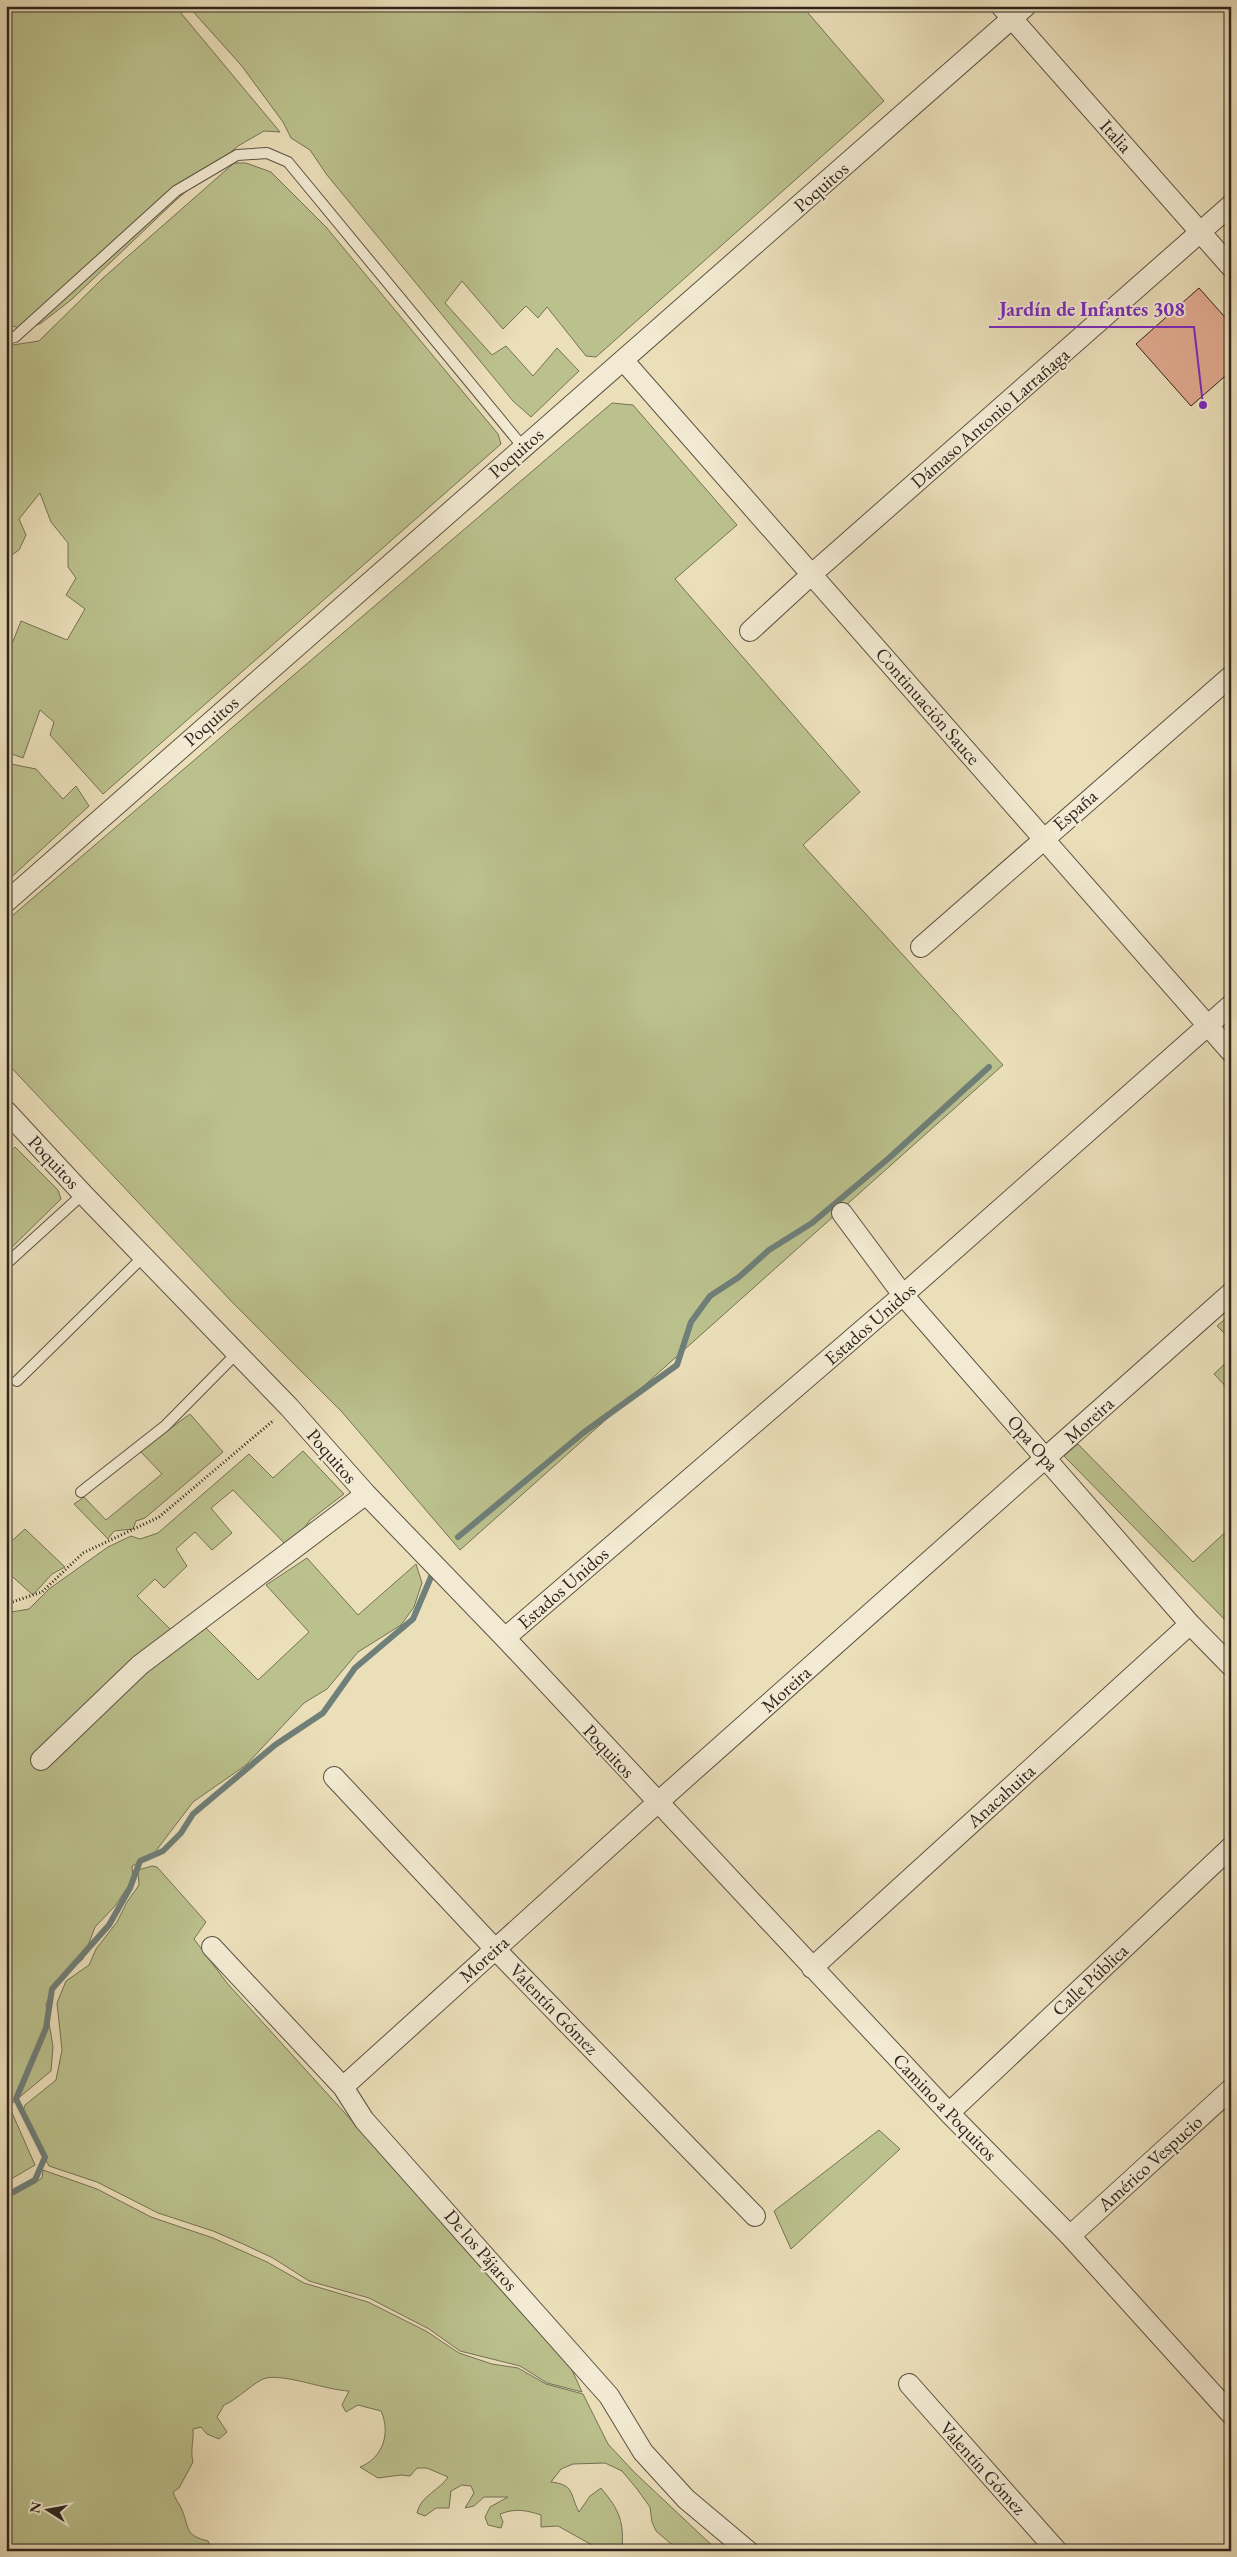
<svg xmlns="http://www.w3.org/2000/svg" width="1237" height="2557" viewBox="0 0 1237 2557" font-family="'EB Garamond',serif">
<rect width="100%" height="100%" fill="#ebdfba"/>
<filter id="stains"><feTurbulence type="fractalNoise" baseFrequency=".004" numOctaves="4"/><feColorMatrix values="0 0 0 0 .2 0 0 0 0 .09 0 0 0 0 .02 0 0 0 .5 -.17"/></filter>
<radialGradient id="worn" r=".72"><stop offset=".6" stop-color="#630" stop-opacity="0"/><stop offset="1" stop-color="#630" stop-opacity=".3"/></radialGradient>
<path fill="#bbc18d" stroke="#757256" d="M6,6H175L280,132L264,131L238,146L174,202L71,300L40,324L21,328L6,325Z
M188,6H802L884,101L596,357L586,356L547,307L538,318L526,306L503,329L462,281L445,303L492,355L506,346L533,376L557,348L579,371L531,417L513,401L327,175L310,150L291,138L283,122L241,65Z
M234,163H246L271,172L326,227L498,434L501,444L103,794L50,735L54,722L40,710L23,758L6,752V659L21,621L67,640L85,609L66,595L76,578L68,567V543L51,522L40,493L19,519L26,535L19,550L6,559V346L39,341L102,279Z
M612,403L633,405L737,525L675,579L860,792L803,845L1003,1065L460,1550L342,1412L232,1302L6,1062V921Z
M11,764L36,769L63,799L76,786L89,806L6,882V766Z
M15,1147L58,1190L61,1199L6,1253V1155Z
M1231,1314V1340L1217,1326Z
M1231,1358V1392L1214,1374Z
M190,1414L223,1452L145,1518L136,1521L133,1529L114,1531L108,1539L74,1504L84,1497L106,1520L162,1474L140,1451Z
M1078,1444L1193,1562L1231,1527V1626L1064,1456Z
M303,1451L344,1494L310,1520L300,1534L287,1546L233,1490L211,1508L232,1533L212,1550L195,1532L176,1549L187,1566L164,1588L155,1579L137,1596L182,1641L192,1639L204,1626L258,1680L309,1632L266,1585L307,1558L358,1615L416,1564L422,1583L414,1607L401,1625L358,1652L327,1689L304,1703L246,1765L193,1802L152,1856L132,1866L133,1879L115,1906L95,1927L83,1959L57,1980L46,2004L53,2047L51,2071L9,2106L35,2165L6,2182V1613L29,1609L49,1589L108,1547L131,1536L140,1539L158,1533L249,1454L273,1478Z
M25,1529L65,1567L52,1574L33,1595L6,1571V1546Z
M152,1866L157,1867L206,1922L194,1939L227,1983L566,2357L582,2392L547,2383L520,2366L460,2351L429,2329L369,2298L309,2281L273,2258L243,2244L213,2231L158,2213L97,2182L49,2166L22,2113L25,2105L56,2080L62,2050L57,2003L66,1981L89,1965L96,1949L117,1922L127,1902L139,1885L138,1870Z
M879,2130L900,2149L791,2249L774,2211Z
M43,2170L97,2189L151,2217L213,2238L267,2262L304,2283L368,2302L426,2331L459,2353L492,2364L518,2368L546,2384L583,2394L608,2444L634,2472L718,2551H682L670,2543L656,2531L652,2522L650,2507L637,2489L622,2471L605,2463L573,2464L561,2469L551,2482C575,2485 569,2493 579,2512L590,2496L601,2488C620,2511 624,2521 622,2551H594L592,2545L558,2526L541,2527V2515C525,2510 516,2508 500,2514L503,2522L501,2528L488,2525L485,2517L490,2507L508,2497H484L474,2506L465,2508L474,2493L471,2486L462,2485L451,2491L449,2508H436L425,2516L417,2513C420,2496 440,2490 448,2477L427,2468H417L410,2476L401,2475L378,2478L360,2467C383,2458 391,2433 381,2411L358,2405L346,2412L342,2405L349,2391C326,2390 286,2374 266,2378C256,2380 237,2400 224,2405L217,2417L227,2432L219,2439L207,2434L201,2427L193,2429C194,2440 190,2451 193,2462L179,2488L173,2492C175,2499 179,2503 182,2510C190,2529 184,2535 208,2541L213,2551H6V2195C18,2187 31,2186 42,2178Z"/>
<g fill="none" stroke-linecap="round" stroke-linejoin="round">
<path stroke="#6f7f79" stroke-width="6" d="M458,1537L583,1433L677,1365L691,1322L710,1296L739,1277L769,1250L812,1223L889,1158L989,1067
M6,2196L35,2180L45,2157L16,2099L46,2028L52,1989L109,1925L130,1888L140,1861L163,1851L181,1833L193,1814L275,1745L323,1713L355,1668L413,1619L434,1570"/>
</g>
<path fill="#e3ac93" stroke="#2f241e" d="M1199,288L1231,324V371L1191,406L1136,344Z"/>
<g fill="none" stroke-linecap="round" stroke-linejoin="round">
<g stroke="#5e5345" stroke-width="12">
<path id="service" d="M6,339L15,337L176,191L237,155L267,153L288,162L523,447
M6,1264L83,1194
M17,1381L144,1256
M81,1492L165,1426L237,1353"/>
</g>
<g stroke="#5e5345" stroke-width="22">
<path id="minor" d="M1001,6L1231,267
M623,360L1231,1052
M750,631L812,574L1231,205
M6,902L1026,6
M921,947L1231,676
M6,1111L83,1194L289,1407L366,1494L505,1638L949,2113L1070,2236L1231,2414
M842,1213L903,1295L1190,1624L1231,1666
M505,1638L903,1295L1231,1005
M41,1760L140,1665L366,1494
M334,1777L495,1949L755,2216
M212,1947L343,2087L364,2120L609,2396L643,2452L686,2499L748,2551
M812,1968L1190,1624
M343,2087L657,1803L1231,1293
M949,2113L1231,1847
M1070,2236L1231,2089
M909,2384L1057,2551"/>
</g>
<path stroke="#2f241e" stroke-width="3" stroke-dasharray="1 2.5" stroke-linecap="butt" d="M6,1604L42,1592L83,1553L159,1517L274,1420"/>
<use href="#service" stroke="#f2ead2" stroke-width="10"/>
<use href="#minor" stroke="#f2ead2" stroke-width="20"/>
</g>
<g text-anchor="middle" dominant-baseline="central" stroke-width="4" stroke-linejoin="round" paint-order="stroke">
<g font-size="19" fill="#2f241e" stroke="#f2ead2">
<text transform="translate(1116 136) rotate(48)">Italia</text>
<text transform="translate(821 187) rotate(-41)">Poquitos</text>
<text transform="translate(990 418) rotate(-41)">Dámaso Antonio Larrañaga</text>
<text transform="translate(516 453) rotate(-41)">Poquitos</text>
<text transform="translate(928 706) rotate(49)">Continuación Sauce</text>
<text transform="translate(211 721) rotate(-41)">Poquitos</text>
<text transform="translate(1075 810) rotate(-41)">España</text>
<text transform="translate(54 1162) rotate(47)">Poquitos</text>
<text transform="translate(870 1324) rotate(-41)">Estados Unidos</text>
<text transform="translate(1089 1420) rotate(-42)">Moreira</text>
<text transform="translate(1033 1443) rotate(49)">Opa Opa</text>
<text transform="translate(332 1456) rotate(49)">Poquitos</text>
<text transform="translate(563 1588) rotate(-41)">Estados Unidos</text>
<text transform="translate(786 1689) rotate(-42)">Moreira</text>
<text transform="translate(609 1751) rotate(47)">Poquitos</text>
<text transform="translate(1001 1796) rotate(-42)">Anacahuita</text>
<text transform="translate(484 1959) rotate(-42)">Moreira</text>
<text transform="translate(1090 1980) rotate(-43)">Calle Pública</text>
<text transform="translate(554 2009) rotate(46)">Valentín Gómez</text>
<text transform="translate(945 2107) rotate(46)">Camino a Poquitos</text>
<text transform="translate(1150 2163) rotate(-42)">Américo Vespucio</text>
<text transform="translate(481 2250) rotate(49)">De los Pájaros</text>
<text transform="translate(983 2468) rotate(48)">Valentín Gómez</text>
</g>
</g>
<path fill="none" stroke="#7b2cbf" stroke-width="2" d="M1203 405L1194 327H989"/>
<circle fill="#7b2cbf" stroke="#f2ead2" stroke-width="2" cx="1203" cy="405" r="5"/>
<g font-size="20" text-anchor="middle" font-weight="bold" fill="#7b2cbf" stroke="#f2ead2" stroke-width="4" stroke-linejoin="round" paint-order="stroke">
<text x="1092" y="316">Jardín de Infantes 308</text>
</g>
<rect width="1237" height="2557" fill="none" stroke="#ebdfba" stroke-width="25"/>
<rect x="8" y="8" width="1222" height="2542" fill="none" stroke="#2f241e" stroke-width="2.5"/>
<rect x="12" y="12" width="1212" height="2532" fill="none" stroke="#2f241e"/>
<g transform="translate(48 2510) rotate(281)" stroke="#f2ead2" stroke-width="4" paint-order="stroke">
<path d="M0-4L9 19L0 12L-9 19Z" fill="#2f241e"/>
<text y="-8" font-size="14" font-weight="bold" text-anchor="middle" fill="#2f241e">N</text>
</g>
<rect width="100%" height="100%" filter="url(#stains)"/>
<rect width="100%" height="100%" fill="url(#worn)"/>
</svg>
